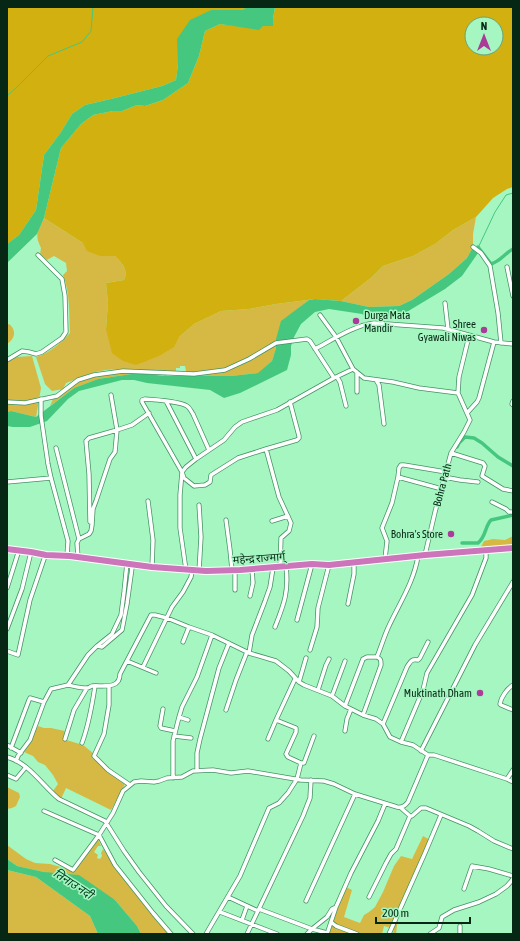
<svg xmlns="http://www.w3.org/2000/svg" width="520" height="941" viewBox="0 0 520 941" font-family="'Asap Condensed','Noto Sans Devanagari',sans-serif">
<rect width="100%" height="100%" fill="#a6f6c2"/>
<path fill="#d6b944" d="M476,217L473,234V247L467,258L449,274L412,300L399,306L369,307L341,301L372,277L383,266L413,256L435,244L453,230Z
M44,218L83,243L100,256H115C122,263 129,270 124,280L106,283L108,303L106,329L179,337L194,324L221,311L249,309L276,304L315,299L309,300L300,307L276,343V348L272,361L259,373L231,376H193L186,371L185,366H180V368H176V372L165,376L161,374C138,370 115,366 92,373C83,376 75,380 66,383L63,389L52,391L45,384L36,357C50,353 60,343 70,333C69,313 70,292 63,275L67,271L66,263L54,256L47,260L40,254L41,248C34,234 38,232 44,218Z
M9,324C17,330 15,339 7,344V325Z
M32,356L41,388L36,417L11,411L7,412V362L17,357Z
M127,372L138,373L98,379L74,388L50,406L53,399L82,380L92,376Z
M513,536V547L480,549L484,541L493,539L505,540Z
M38,726L44,728H51L65,731L63,739L83,745L93,753L92,758C104,766 113,777 125,784L111,810L66,788L61,799L53,791L58,784L53,775L45,765L38,762L33,756L24,752Z
M7,787L19,793L20,797L16,806L12,808L7,809Z
M423,836L432,841L398,918L396,934H393L394,929L384,926L382,934H361L336,925L332,922L346,887L352,890L344,917L360,923L364,915L369,912L375,907L383,892L394,866L401,856L412,859Z
M98,839L101,846H98L94,852L98,855L97,858L100,859L102,856L101,853L103,849L168,934H141L137,926L115,900L44,872L17,866L7,859V845L26,859L35,863L50,864L75,871L76,868Z
M7,870L36,877L90,916L98,934H7Z
M332,926L355,934H329Z"/>
<path fill="#d1b010" fill-rule="evenodd" d="M7,7H247L242,10H211L178,39V64L176,80L162,86L115,98L85,105L72,114L61,132L44,155L36,210L19,235L7,244Z
M275,7H513V187L507,189L493,198L476,217L453,230L435,244L413,256L383,266L372,277L341,301L315,299L276,304L249,309L221,311L194,324L179,337L174,347L159,356L136,365L123,361L112,353L106,329L108,303L106,283L124,280C129,270 122,263 115,256H100L87,251L83,243L44,218L61,148L81,124L93,115L113,111H122L137,105L145,106L163,100L188,83L199,56L205,31L220,24L238,26H273V19ZM472,24H496V48H472Z"/>
<path fill="#46c77f" d="M247,7H275L273,19V26H263L259,30L220,24L205,31L199,56L188,83L163,100L145,106L137,105L122,111H113L93,115L81,124L61,148L44,218L37,234L7,263V244L19,235L36,210L44,155L61,132L72,114L85,105L115,98L162,86L176,80L178,64L177,39L190,20L211,10H242Z
M473,247L478,253L462,276L445,289L405,313L379,318L369,319L362,314L329,309L315,312L301,324L294,337L291,346V355L287,370L240,393L224,398L210,390L147,383L134,380H122L79,391L68,399L47,421L30,427H13L7,426V412L11,411L36,417L74,388L98,379L138,373L165,376H231L258,373L272,361L276,348V339L281,321L309,300L315,299L341,301L369,307L399,306L412,300L449,274L467,258Z
M7,859L17,866L44,872L79,875L115,900L137,926L141,934H98L90,916L36,877L7,870Z"/>
<g fill="none" stroke-linecap="round" stroke-linejoin="round">
<path stroke="#46c77f" stroke-width="1" d="M7,96L18,86L48,56L82,42L91,31L93,7
M478,248L495,212L506,195L513,193"/>
<path stroke="#46c77f" stroke-width="3.5" d="M478,247L491,264C501,261 505,253 513,249
M457,447L459,443L465,437L474,438L482,443L498,457L513,466
M462,543H478C486,537 485,526 491,520L513,515"/>
<g stroke="#449263" stroke-width="5">
<path id="street" d="M473,247L481,253L490,266L498,313L501,343
M507,267L513,296
M445,303L448,329
M320,315L336,337L353,369
M315,349C332,340 355,325 374,323L443,328L494,342L513,344
M7,360L22,351L29,352L36,354L42,352L62,338L66,332L65,296L62,279L38,255
M357,372V392
M337,377L340,382L346,406
M376,380L379,385L384,424
M41,399V416L48,464L51,478L68,541L67,556
M166,401L196,459
M513,401L512,404L513,405
M7,402L25,403L57,396L78,380L94,375L123,371L194,374L225,370L249,359L276,343L307,339L310,341L334,378
M467,413L477,402L479,398L494,342
M56,448L79,539
M266,449L279,497L291,523L289,531L281,538L280,567
M209,450L193,414C191,411 190,408 187,406C179,401 155,400 145,399L142,400V402L182,472L184,478L194,486L205,485L210,482L211,475L238,458L266,449L297,440L299,438V436L290,402
M451,453L483,463L485,466L482,476L503,489L513,491
M398,477L442,489
M444,477L460,480L478,482
M7,482L51,478
M148,501L153,540L152,567
M492,502L506,509L509,512H513
M226,520L230,550L232,570
M272,521L288,516
M90,522L89,474L86,441L89,438L117,430L132,425L149,413
M425,555L435,512L451,453L464,432L470,420L458,393L459,377L469,336
M78,557L77,543L79,539L89,534L91,531L92,525L93,509L96,501L110,459L115,452L117,430L111,395
M385,559L387,541L382,528L392,503L398,477L399,468L401,465H404L446,472
M186,570L180,528V495L182,472L186,467L196,459L224,440L235,427L242,422L277,410L334,378L353,369L364,378L393,382L419,388L458,393
M235,570V590
M199,571L201,537L199,505
M7,588L19,550
M250,596L253,583L252,569
M348,604L354,574V562
M297,620L312,564
M275,627C284,604 289,592 286,566
M7,629L22,589L31,552
M183,642L189,627
M97,646L102,647L122,630L127,604L132,568L129,565
M310,650L317,627L318,608L329,565
M7,651L18,655L30,600L44,559L46,555
M249,653L252,635L265,601L270,587L273,568
M127,661L156,673
M143,667L172,607L183,592L191,577L192,571
M299,682L306,658
M68,685C73,686 80,688 86,688C90,688 89,687 92,686C102,685 120,690 120,674L151,615H155L167,618L189,627L212,635L249,653L276,661L289,671L299,682L304,685L332,696L345,706L363,715L376,719L383,724L390,737L401,742L413,745L428,755
M513,685C507,689 501,697 500,704L501,705L513,710
M109,686V705L104,734L94,756L108,770L130,785
M318,690L326,665L329,659
M332,696L345,661
M345,706L363,659L367,657H377C381,647 384,637 388,628C399,604 414,582 418,556
M163,709L160,726L161,728L175,731
M226,710L236,680L247,652
M363,715L381,665C381,660 381,659 377,657
M179,717L188,720
M383,724L407,667C411,661 411,659 418,660L420,658L428,642
M345,731L347,719L351,709
M174,736L191,738
M65,739L74,710L87,688
M268,739L276,720
M401,742L423,690L427,673L472,595L486,558V550
M82,743C89,724 92,706 95,686
M7,745L21,753
M11,748L29,700L30,698L44,702
M421,751L475,645L513,582
M7,757C29,763 42,785 59,799L105,821L124,851L139,872L166,906L193,934
M16,761L18,756L30,740L44,702L51,689L68,685L88,655L97,646L112,634L121,615L124,592L127,563
M301,763H304L314,736
M197,771V753L200,739L219,668L229,643
M7,775L16,779L26,767
M173,778V741L179,717L182,707L197,677L212,635
M507,779L513,770
M401,808L410,816H412L421,808H426L469,826L478,831L494,841L513,849
M44,811L99,835L113,813L123,791L134,782L141,781L154,782L159,781L167,778L182,777L193,771L213,770L231,773L248,771L301,780L324,781L334,784L355,794L397,807C402,808 405,806 408,802L428,755H434L507,779L513,782
M55,860L73,870L99,835L115,865L153,913L171,934
M464,889L472,866L489,869L513,876
M228,897L258,911
M369,897L386,863L391,854L396,849L410,816
M306,901L355,794
M259,909L312,929L327,933
M220,912L277,934
M242,920L247,906
M331,922L336,926L357,934
M460,926V934
M206,934L240,876L269,808L279,803L288,793L297,779L301,763L288,757L286,754L296,732V728L276,720L295,679
M247,934L303,816L310,798L311,780
M307,934L312,929L327,917L332,909L336,907L351,873L378,821L385,804
M327,934L336,907
M389,934L425,853L441,815
M430,934L439,928L442,917L454,910L479,902L496,894L507,886L513,879"/>
</g>
<g stroke="#fff" stroke-width="8">
<path id="highway" d="M7,549L31,552L46,555L70,556L152,567L206,571L240,570L312,564L329,565L425,555L513,548"/>
</g>
<use href="#street" stroke="#fff" stroke-width="3.5"/>
<use href="#highway" stroke="#cd75bb" stroke-width="6"/>
</g>
<g fill="#ab3b98" stroke="#a6f6c2" stroke-width="1.5">
<circle cx="356" cy="321" r="4"/>
<circle cx="484" cy="330" r="4"/>
<circle cx="451" cy="534" r="4"/>
<circle cx="480" cy="693" r="4"/>
</g>
<g text-anchor="middle" dominant-baseline="central" stroke-width="3" stroke-linejoin="round" paint-order="stroke">
<g font-size="11" fill="#052714" stroke="#a6f6c2" text-anchor="end">
<text x="364" y="315" text-anchor="start">Durga Mata<tspan x="364" dy="13">Mandir</tspan></text>
<text x="476" y="324">Shree<tspan x="476" dy="13">Gyawali Niwas</tspan></text>
<text x="443" y="534">Bohra's Store</text>
<text x="472" y="693">Muktinath Dham</text>
</g>
<g font-size="11" fill="#052714" stroke="#a6f6c2">
<text transform="translate(442 485) rotate(-75)">Bohra Path</text>
<text transform="translate(259 558) rotate(-4)">महेन्द्र राज्मार्ग्</text>
</g>
<g font-size="12" font-style="italic" fill="#01391d" stroke="#a6f6c2">
<text transform="translate(73 884) rotate(33)">तिनाउ नदी</text>
</g>
</g>
<rect width="520" height="941" fill="none" stroke="#052714" stroke-width="16"/>
<g transform="translate(484 36)"><circle r="19" fill="#a6f6c2" stroke="#66a37c"/>
<path d="M0-3L7 15L0 10L-7 15Z" fill="#ab3b98"/>
<text y="-6" font-size="11" font-weight="bold" text-anchor="middle" fill="#052714">N</text>
</g>
<path d="M376 917v6h94v-6" fill="none" stroke="#052714" stroke-width="2"/>
<text x="382" y="917" font-size="12" fill="#052714" stroke="#a6f6c2" stroke-width="3" paint-order="stroke">200 m</text>
</svg>
